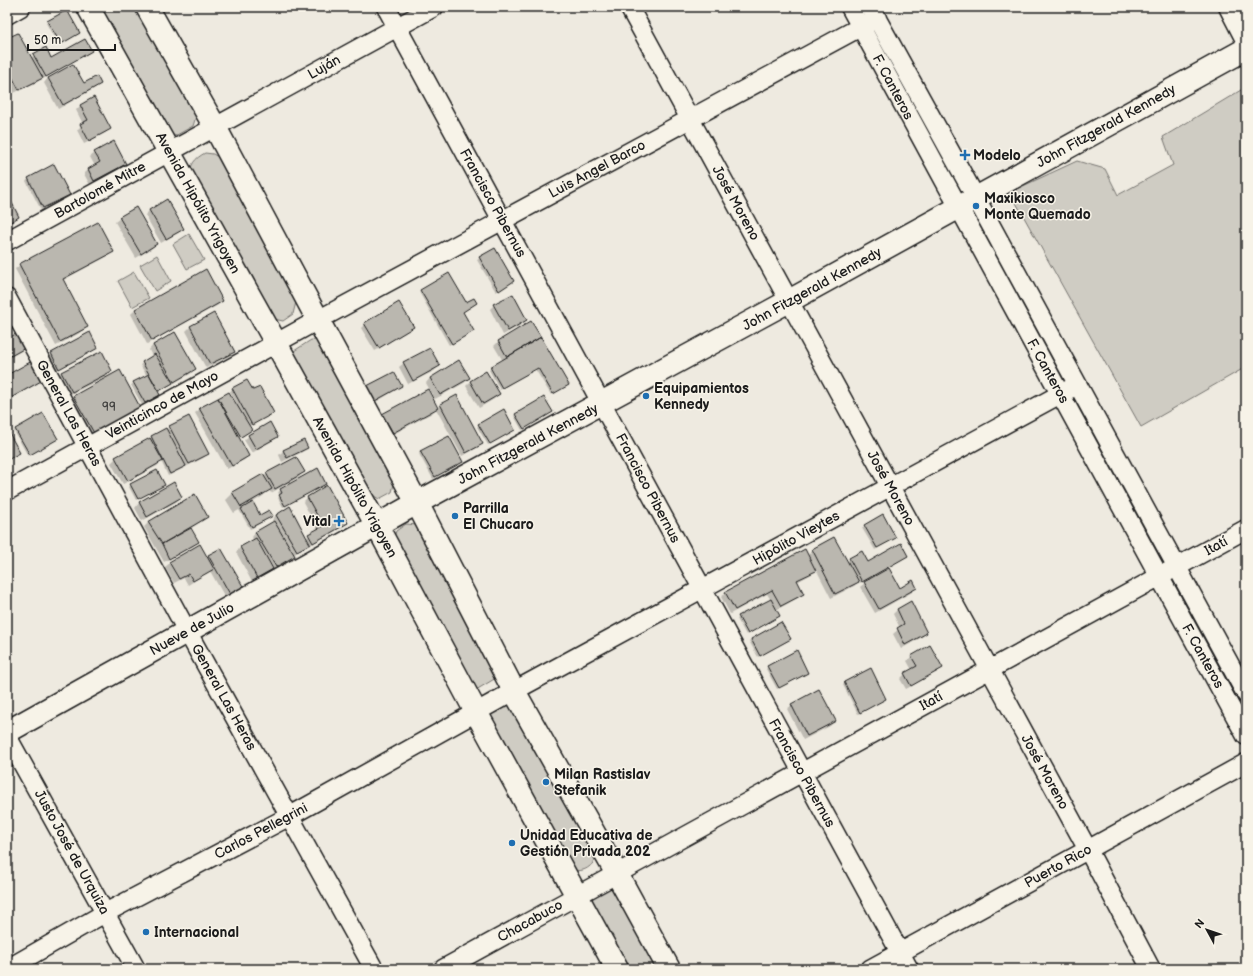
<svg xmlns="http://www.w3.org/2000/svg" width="1253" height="976" viewBox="0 0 1253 976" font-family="'Balsamiq Sans',sans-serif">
<rect width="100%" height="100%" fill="#eeeae0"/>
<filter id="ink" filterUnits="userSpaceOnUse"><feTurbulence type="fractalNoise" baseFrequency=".025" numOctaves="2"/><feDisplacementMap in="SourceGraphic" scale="8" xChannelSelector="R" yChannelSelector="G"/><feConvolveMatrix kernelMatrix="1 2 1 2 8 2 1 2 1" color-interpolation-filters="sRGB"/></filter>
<g filter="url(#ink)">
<path fill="#cfccc3" stroke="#767470" d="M96,7H140L198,110L193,126L175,136L166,132Z
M1246,87V367L1141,427L1010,192L1077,161L1105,169L1118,195L1173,165L1163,137Z
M205,153L213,154L223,160L296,302L293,314L283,321L274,319L189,176C191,164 194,159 205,153Z
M979,217L1055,359L1051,361L975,219Z
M189,234L204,260L187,269L173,244Z
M157,255L171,281L155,291L140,265Z
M134,272L149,298L132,307L118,281Z
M311,340L321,341L395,480L392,492L379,499L366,491L292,360L294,351Z
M1082,406L1158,548L1154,551L1077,409Z
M406,524L417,525L496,678L476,690L391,545L396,531Z
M1180,585L1246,709V720L1175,588Z
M507,703H515L599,854C593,864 587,873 573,870L489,718L491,713Z
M611,885L662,969H624L588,904L590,895Z"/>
<path fill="#0003" d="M48,22L78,33L58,45L46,23Z
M7,40L31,58L45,48L51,59L91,51L43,79L42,77L37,82L14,93L7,80Z
M48,78L83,85L100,84L95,88L58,109L44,83Z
M81,105L110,129L105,133L84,144L77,130L83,124L76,110Z
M95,153L125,164L121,168L90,185L84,174L88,170L95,166L90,157Z
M54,165L67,196L41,210L26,181Z
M7,195L18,217L14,222L7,225Z
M150,210L183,229L178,233L161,243L145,215Z
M120,218L156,244L151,249L136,258L115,222Z
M494,249L513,281L496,292L477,260Z
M112,252L108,256L63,280L87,327L83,331L56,346L15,269L20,265Z
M206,271L222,301L218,305L147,344L131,314L135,310Z
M421,291L465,304L476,303L462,312L471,332L449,345L419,292Z
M494,305L526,320L521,325L503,335L490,309Z
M531,323L566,386L551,395L535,369L500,390L489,370L503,361L494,346L498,342Z
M365,324L412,326L408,331L375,351L361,328Z
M191,326L233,351L229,356L206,368L186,331Z
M90,333L97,348L57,370L49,356Z
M175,333L195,369L190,374L158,392L157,396L142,405L131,385L147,376L140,365L152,356L149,350L153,345Z
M7,340L26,346L21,351L7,359Z
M404,363L439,366L434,371L408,384L399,367Z
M111,371L107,376L67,396L57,377L62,372Z
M393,373L401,386L396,390L369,406Z
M7,376L42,379L37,384L7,401Z
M430,378H469L464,383L435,399L426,383Z
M247,381L252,392L271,414L249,426L251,430L239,438L248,456L244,460L227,469L195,413L200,409L229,393L236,405L237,404L230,391Z
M470,382L499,394L494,399L479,408L466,386Z
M74,396L139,407L134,412L89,437L69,401Z
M441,405L482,444L477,448L462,456L436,409L432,413L388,437L378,419L383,415L437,408Z
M552,412L522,430L514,416L516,414Z
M188,417L208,454L203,458L168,476L161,461L157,466L123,484L111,463L116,458L150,439L152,436L166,430L170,427Z
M479,425L514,430L488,445L477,427Z
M16,429L57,439L28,456L14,431Z
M7,431L19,453L7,462Z
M249,436L277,437L272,441L252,453L244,440Z
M307,448L302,452L282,462L279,455L283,451Z
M421,452L462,462L433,479L419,454Z
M318,470L323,485L283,507L278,498L280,496L278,492Z
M303,472L299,477L271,493L269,490L263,496L252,503L260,516L269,518L250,529L239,510L234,513L226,500L233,493L264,477L267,474Z
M173,484L181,497L176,502L142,521L135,508L139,503Z
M131,485L162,486L136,500L129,487Z
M326,487L347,523L342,527L293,555V556L289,561L252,582L236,552L240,548L254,541L252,537L256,532L273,522L272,520L276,515L306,538L318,530L303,502L307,498Z
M883,515L893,539L875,550L862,528Z
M207,517L202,521L190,529L197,542L193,546L164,562L144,527L149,522Z
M813,550L847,562L850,559L867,563L905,557L860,583L859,581L854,586L831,598L816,569L810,575L797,582L803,594L798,598L776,610L779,616L777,618L746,635L737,619L771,600L767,594L730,614L721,597L726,593L807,556Z
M209,556L243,588L226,599L210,571L188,585L184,578L174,583L165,567L170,563L206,558Z
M865,583L900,589L916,588L912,592L875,613L860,587Z
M910,603L926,633L922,637L901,649L893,634L900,628L893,614L897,610Z
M751,639L788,641L758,657L749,641Z
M930,647L941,668L937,672L906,689L900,679L905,674L912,670L907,661L911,657Z
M768,667L805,674L777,689L766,669Z
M845,683L883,700L858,714L843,685Z
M792,705L835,721L830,726L803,740L787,709Z"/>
<path fill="#bab7af" stroke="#1c1c1c" d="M67,10L80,33L61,44L47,21Z
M18,33L43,78L19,90L7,67V38Z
M85,39L92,51L46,77L33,54L46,47L51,58Z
M73,64L84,83L97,76L101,84L63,105L48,78Z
M94,97L111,129L89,141L80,124L88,120L80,105Z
M114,141L126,164L94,181L88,169L100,162L94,152Z
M54,164L70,195L43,208L28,178Z
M7,193L19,217L7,224Z
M167,199L184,229L166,239L149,210Z
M136,207L157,244L141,254L119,217Z
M98,222L114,252L63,279L88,327L60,342L19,264Z
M495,248L514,281L499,291L479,257Z
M206,269L223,301L152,341L135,309Z
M449,273L466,302L474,298L477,303L463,312L474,331L452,344L420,290Z
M513,294L527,320L508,331L493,304Z
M399,302L414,327L379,348L364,323Z
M214,313L235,352L210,364L190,326Z
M531,321L541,337L507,357L498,341Z
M19,332L27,347L7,358V339Z
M90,332L98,348L59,369L51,353Z
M175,332L196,369L174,382L153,345Z
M541,337L569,385L553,394L538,368L502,388L490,367Z
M430,348L440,366L413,381L403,362Z
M102,351L112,371L72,392L61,372Z
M155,354L173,383L159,391L142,362Z
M459,360L470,378L440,395L430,378Z
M32,361L43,380L7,400V375Z
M120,370L140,407L94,433L73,396Z
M486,371L500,394L483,404L470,381Z
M394,372L402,386L373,402L365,387Z
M149,374L160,395L145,403L133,382Z
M247,380L253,390L260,387L274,413L252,425L232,388Z
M428,389L438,408L393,433L382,414Z
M229,392L252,430L241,437L218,398Z
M457,395L483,444L466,453L440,404Z
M544,397L553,412L524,429L515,414Z
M218,398L249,456L232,466L199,408Z
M504,409L515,430L490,444L478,424Z
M43,413L58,439L30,455L15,429Z
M189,416L209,454L189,464L169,426Z
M270,422L278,437L256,449L248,435Z
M166,428L186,466L170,474L151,436Z
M7,429L20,453L7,460Z
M449,436L463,462L435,477L420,451Z
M150,438L163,461L128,481L115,457Z
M304,440L308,448L287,458L283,450Z
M296,457L305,472L275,489L266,473Z
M318,468L326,484L285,506L279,495L282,493L280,489Z
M157,470L165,485L138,499L130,484Z
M263,474L272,489L241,507L232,492Z
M174,482L182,497L147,517L139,502Z
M327,485L348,523L313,543L308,534L323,526L307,497Z
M195,494L208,517L162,544L148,522Z
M253,502L260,515L269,510L273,516L252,527L241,509Z
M290,506L310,544L297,551L276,515Z
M883,514L896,538L877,548L864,525Z
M274,521L295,556L276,567L255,532Z
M191,528L199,542L169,559L162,544Z
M834,537L859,582L835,594L812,549Z
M256,538L273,569L257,578L240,547Z
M901,543L908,556L862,582L849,558L862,551L868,562Z
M200,544L214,569L193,581L189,574L179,579L169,562Z
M221,548L244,588L231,596L208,555Z
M805,549L816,571L797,580L804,594L781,606L772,590L735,610L725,592Z
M889,568L900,588L913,580L917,588L879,609L864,582Z
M771,599L780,616L748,634L738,616Z
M911,601L927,633L905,645L897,628L904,624L897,609Z
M781,622L791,639L760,656L751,639Z
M930,645L943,668L911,686L904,673L917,666L911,656Z
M797,650L808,673L779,688L767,666Z
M871,668L886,699L860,713L844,682Z
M819,689L836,721L807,736L791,704Z"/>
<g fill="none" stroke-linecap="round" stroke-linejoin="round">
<g stroke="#1c1c1c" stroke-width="21">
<path id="minor" d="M386,7L909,969
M629,7L1088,850L1151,969
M850,7L1246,736
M1228,7L1246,42
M871,8L976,198L1246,694
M7,15L21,7
M7,241L434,7
M7,298L187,631L374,969
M7,491L318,320L877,18
M7,736L136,969
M7,969L105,913L290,816L514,691L1077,385
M443,969L1246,529
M870,969L1246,763"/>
</g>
<g stroke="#1c1c1c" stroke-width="25">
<path id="major" d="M88,7L276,343L377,526L476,712L617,969
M147,7L215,127L318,320L417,503L514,691L617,874L669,969
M7,732L417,503L789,301L1246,49"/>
</g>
<use href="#minor" stroke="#f7f3e8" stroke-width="18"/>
<use href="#major" stroke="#f7f3e8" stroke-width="22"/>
</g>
</g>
<g fill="#1f6fb2" stroke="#f7f3e8" stroke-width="1.5">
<path d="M963 149h4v4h4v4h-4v4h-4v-4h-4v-4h4z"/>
<circle cx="976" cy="206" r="4"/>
<circle cx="646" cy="396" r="4"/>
<circle cx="455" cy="516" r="4"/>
<path d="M337 515h4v4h4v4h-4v4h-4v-4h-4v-4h4z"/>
<circle cx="546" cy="782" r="4"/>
<circle cx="512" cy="843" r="4"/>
<circle cx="146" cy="932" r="4"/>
</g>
<g text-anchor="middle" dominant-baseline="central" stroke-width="3" stroke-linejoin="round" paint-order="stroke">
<g font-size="12" fill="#444341">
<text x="109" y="407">99</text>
</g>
<g font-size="14" fill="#1c1c1c" stroke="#f7f3e8">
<text transform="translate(324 67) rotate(-29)">Luján</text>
<text transform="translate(893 87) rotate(62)">F. Canteros</text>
<text transform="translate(1106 126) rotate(-29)">John Fitzgerald Kennedy</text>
<text transform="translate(597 169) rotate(-28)">Luis Angel Barco</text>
<text transform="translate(100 190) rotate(-29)">Bartolomé Mitre</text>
<text transform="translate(198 203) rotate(61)">Avenida Hipólito Yrigoyen</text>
<text transform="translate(493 203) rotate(61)">Francisco Pibernus</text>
<text transform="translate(736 203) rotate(61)">José Moreno</text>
<text transform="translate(812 289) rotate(-29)">John Fitzgerald Kennedy</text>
<text transform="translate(1048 371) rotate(61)">F. Canteros</text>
<text transform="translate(162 405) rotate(-29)">Veinticinco de Mayo</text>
<text transform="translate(69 413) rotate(61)">General Las Heras</text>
<text transform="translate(528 444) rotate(-28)">John Fitzgerald Kennedy</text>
<text transform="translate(355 487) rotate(61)">Avenida Hipólito Yrigoyen</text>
<text transform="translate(648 488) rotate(62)">Francisco Pibernus</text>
<text transform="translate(891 488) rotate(61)">José Moreno</text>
<text transform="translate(796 538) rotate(-29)">Hipólito Vieytes</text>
<text transform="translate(1216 546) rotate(-29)">Itatí</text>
<text transform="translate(192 629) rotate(-29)">Nueve de Julio</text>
<text transform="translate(1203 656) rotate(61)">F. Canteros</text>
<text transform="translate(224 697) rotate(61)">General Las Heras</text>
<text transform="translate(931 701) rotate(-29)">Itatí</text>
<text transform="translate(1045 772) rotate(61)">José Moreno</text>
<text transform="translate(802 773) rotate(61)">Francisco Pibernus</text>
<text transform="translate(261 831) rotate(-28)">Carlos Pellegrini</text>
<text transform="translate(72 852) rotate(61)">Justo José de Urquiza</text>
<text transform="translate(1058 866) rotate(-29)">Puerto Rico</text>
<text transform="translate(530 921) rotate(-29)">Chacabuco</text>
</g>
<g font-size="14" font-weight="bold" fill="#1c1c1c" stroke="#f7f3e8" text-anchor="start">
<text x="973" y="155">Modelo</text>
<text x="984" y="198">Maxikiosco<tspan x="984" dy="16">Monte Quemado</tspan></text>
<text x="654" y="388">Equipamientos<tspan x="654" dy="16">Kennedy</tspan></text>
<text x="463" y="508">Parrilla<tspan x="463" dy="16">El Chucaro</tspan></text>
<text x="331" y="521" text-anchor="end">Vital</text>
<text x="554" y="774">Milan Rastislav<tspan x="554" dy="16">Stefanik</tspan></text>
<text x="520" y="835">Unidad Educativa de<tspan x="520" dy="16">Gestión Privada 202</tspan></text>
<text x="154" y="932">Internacional</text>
</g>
</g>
<rect width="1253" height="976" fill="none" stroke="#f7f3e8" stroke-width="24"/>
<rect x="12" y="12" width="1229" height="952" fill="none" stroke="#1c1c1c" stroke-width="1.5" filter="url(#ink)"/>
<g transform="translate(1207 930) rotate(310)" stroke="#f7f3e8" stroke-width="3" paint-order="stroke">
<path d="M0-3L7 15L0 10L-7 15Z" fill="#1c1c1c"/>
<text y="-6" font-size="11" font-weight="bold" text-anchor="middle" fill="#1c1c1c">N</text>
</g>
<path d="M28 44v6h87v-6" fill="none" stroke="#1c1c1c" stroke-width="2"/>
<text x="34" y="44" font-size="12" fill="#1c1c1c" stroke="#f7f3e8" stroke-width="3" paint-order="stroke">50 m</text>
</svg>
